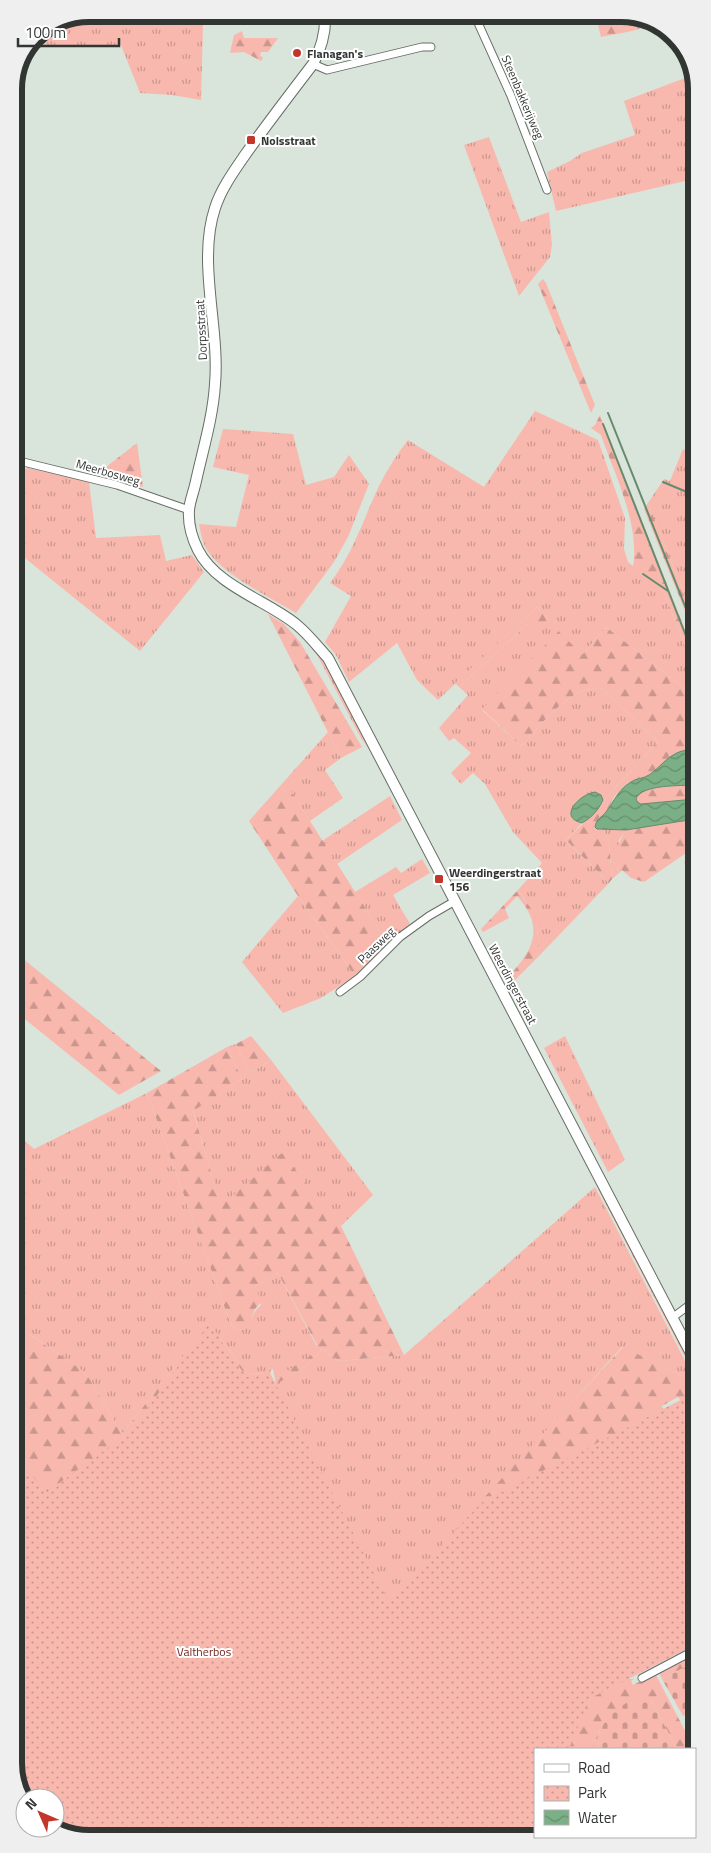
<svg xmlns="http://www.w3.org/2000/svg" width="711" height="1853" viewBox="0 0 711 1853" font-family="'Titillium Web',sans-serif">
<defs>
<pattern id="grass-tufts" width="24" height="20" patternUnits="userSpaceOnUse" patternTransform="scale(1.25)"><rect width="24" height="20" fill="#f9b8ae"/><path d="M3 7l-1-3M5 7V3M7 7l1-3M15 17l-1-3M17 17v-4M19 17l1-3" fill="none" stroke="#ca968e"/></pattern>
<pattern id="forest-firs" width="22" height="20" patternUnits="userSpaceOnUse" patternTransform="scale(1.25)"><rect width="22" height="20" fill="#f9b8ae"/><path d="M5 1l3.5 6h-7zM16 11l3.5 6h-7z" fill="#ca968e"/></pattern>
<pattern id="cemetery-stones" width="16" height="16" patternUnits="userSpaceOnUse" patternTransform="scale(1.25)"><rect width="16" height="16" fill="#f9b8ae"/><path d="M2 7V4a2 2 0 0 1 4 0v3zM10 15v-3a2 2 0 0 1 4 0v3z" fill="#ca968e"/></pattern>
<pattern id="park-dots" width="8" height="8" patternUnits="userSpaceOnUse" patternTransform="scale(1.25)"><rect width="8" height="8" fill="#f9b8ae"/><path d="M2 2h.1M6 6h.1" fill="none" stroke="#ca968e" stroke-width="1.8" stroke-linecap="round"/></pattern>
<pattern id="water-waves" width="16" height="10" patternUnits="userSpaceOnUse" patternTransform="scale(1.25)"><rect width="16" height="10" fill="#7baf85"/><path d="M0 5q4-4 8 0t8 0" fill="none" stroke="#658f6d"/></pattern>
</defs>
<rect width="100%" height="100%" fill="#d9e4da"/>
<path fill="url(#grass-tufts)" d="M89,14H215V21L203,24L201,100L172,95L140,93L121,45L74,46L32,44L36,36Z
M693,75L694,179L556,211L547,172L570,161L582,153L635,135L624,101Z
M489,137L521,222L549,212L552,245L550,257L519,296L464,145Z
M535,411L598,440L625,518L624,549L628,562L663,590L695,672V688L688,691L606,627L582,655L482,710L521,746C540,727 575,678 605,691L658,742L603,801L601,795L577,822L582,823L566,840L609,883L537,958C541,929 536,913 518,890L542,863L513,832L485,784L473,773L461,784L451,773L471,753L454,738L449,741L439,728L468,695L459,687L528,624L548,619L537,607L438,700L417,680L397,643L349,682L336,655L325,642L351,596L330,583C355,550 362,522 379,486C387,470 397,454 408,440L484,487Z
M223,429L293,434L306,485L334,477L349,455L369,484L348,537L334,562L296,613C270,597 223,575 207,550C202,542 201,533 199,524L236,527L249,475L213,467Z
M683,449L694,453L695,621L648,503L664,479L670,481Z
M28,468L89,482L96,538L160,535L166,561L192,555L204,572L140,651L15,550V477L21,471Z
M314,649L325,662L379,763L361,738Z
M328,732L341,758L325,770L343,798L310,821L289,789L249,821Z
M390,796L402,820L337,864L322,841Z
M603,830H626L619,840L617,869L619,873L612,879L609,841Z
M422,859L430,873L393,895L410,924L387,942L355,892L396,867L401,873Z
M298,896L355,976L321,998L283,1013L242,962Z
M565,1036L625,1160L608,1172L544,1048Z
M236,1044L250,1073L271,1060L373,1195L341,1226L339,1224L221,1207L193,1110L242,1079L227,1047Z
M147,1093L230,1322L236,1329L243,1330C252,1323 252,1312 261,1305L254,1287L278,1273L316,1345L319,1347L310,1356L287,1372L274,1367L266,1373L247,1374L210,1325L173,1369L122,1434L89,1378L79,1368L17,1326L16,1133L34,1149Z
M595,1187L696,1382V1391L690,1378L688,1379L622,1347L483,1501L663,1409L413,1581L389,1603L275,1384C294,1374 309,1366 322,1349L339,1361L404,1355Z
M601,1188L696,1371V1378L598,1189Z"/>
<path fill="url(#forest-firs)" d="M605,14H627L653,24L632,31L601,37L596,17Z
M242,31L244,38H278L268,52H261L260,55L263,58L261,61L244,52L230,53L234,35Z
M543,279L546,283L595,405L591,413L538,284Z
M600,415L695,655V672L663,590L633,567C640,525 615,475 601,435L591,428L595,425Z
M137,443L143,487L97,474Z
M648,503L695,621V636L644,509Z
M537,607L548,619L536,632L528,624L459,687L455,683Z
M268,614L284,624L300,642L362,747L341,758Z
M606,627L688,691L695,688V752L687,750L646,777L628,783L614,797L607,811L599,818V830H603L609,841L612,879L609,883L566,840L599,808L603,801L658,742L605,691C575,678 540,727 521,746L482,709L559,631L582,655Z
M695,785V799L641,804L638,803L636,799C641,784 681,786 695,785Z
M289,788L387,942L372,960L355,976L298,896L249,821Z
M695,819V851H689L644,882L631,878L622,870L619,873C612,858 618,842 626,830Z
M692,856H695V890L684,862Z
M518,890L532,910L536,920L539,945L537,958L510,985L507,978C533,951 546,928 517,896L505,909L509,918L483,932L481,929Z
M16,953L161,1071L119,1095L16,1012Z
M251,1036L271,1060L250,1073L236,1044Z
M227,1047L242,1079L193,1111L221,1206L282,1153L341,1226L404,1355L339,1361L322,1349C309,1366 294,1374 276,1384L273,1369L271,1370L179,1771L17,1461V1326L79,1368L89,1378L122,1434L190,1347L210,1325L247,1374L266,1373L274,1367L283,1365L287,1371L310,1356L318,1347L278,1273L254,1287L262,1301L255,1309L249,1325L243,1330L236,1329L230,1322L147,1093Z
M623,1347L688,1379L690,1378L696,1394L681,1401L678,1397L662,1406L663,1409L483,1502L482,1500Z
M697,1650V1661L662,1679L659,1672Z
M655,1673L684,1729L693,1742L697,1740L693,1743L696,1748L697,1747V1752L695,1753V1749H677L651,1700L599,1731L593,1749H566L587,1699L626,1679H634L631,1681L633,1685Z"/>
<path fill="url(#cemetery-stones)" d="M697,1661V1708L683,1716L662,1679Z
M633,1699L651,1700L677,1749H593C598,1726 613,1710 633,1699Z"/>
<path fill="url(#park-dots)" d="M696,1303V1337L684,1313Z
M210,1322L226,1349L247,1377L270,1373L389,1602L481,1503L696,1392L697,1644L589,1699L569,1749H535V1832L533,1836L84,1839L55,1828V1798H25L18,1788L17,1459L47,1492L120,1439L124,1441Z"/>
<path fill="url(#water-waves)" stroke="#658b6c" d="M687,750L695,752V785C681,786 641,784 636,799L638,803L641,804L695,799V819L626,830L597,829L595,827C596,819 602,817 606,812C614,801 619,789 631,782C636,778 643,779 649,775C662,766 670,752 687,750Z
M595,792L601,795L603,800C598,811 591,818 582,823C557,817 580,794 595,792Z"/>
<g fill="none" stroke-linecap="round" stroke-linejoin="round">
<path stroke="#658b6c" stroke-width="2" d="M608,413L695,631
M603,424L695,659
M663,482L694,495
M643,574L668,591
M687,583L695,571"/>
<g stroke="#656e66" stroke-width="9">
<path id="street" d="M474,14L511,96L547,190
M313,64L327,70L422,47H431
M15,460L117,485L189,510
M15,470L19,461
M340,992L360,977L400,937L429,916L455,901
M672,1318L696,1300
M642,1678L697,1649"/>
</g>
<g stroke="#656e66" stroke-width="12">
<path id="secondary" d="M325,14C326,32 321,49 313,64C290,94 267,124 245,155C234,171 221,189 215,208C197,262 220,328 215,384C213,417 203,449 196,481C194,491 190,500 189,510C188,524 192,538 198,550C216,586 268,601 297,625C309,635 318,647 328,658L696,1363"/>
</g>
<use href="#street" stroke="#fff" stroke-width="7"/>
<use href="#secondary" stroke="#fff" stroke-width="10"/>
</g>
<g fill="#c3362b" stroke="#fff" stroke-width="2">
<circle cx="297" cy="53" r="5"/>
<rect x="246" y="135" width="10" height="10" rx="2.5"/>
<rect x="434" y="874" width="10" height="10" rx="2.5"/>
</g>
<g text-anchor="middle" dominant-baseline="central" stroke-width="4" stroke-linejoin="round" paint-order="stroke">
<g font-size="12" font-weight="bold" fill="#323633" stroke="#fff" text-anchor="start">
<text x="307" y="53">Flanagan's</text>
<text x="261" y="140">Nolsstraat</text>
<text x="449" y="872">Weerdingerstraat<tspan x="449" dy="14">156</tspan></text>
</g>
<g font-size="12" fill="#323633" stroke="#fff">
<text transform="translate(523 97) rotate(67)">Steenbakkerijweg</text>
<text transform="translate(201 330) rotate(-93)">Dorpsstraat</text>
<text transform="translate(108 472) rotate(16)">Meerbosweg</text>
<text transform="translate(376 945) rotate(-44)">Paasweg</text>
<text transform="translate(513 984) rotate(62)">Weerdingerstraat</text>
</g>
<g font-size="12" fill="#74251e" stroke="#fff">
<text x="204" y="1651">Valtherbos</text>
</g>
</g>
<path d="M0 0H711V1853H0ZM89 22H621A67 67 0 0 1 688 89V1763A67 67 0 0 1 621 1830H89A67 67 0 0 1 22 1763V89A67 67 0 0 1 89 22Z" fill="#efefef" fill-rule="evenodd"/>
<path fill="none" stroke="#323633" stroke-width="6" d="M89 22H621A67 67 0 0 1 688 89V1763A67 67 0 0 1 621 1830H89A67 67 0 0 1 22 1763V89A67 67 0 0 1 89 22Z"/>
<rect x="534" y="1748" width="162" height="90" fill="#ffffff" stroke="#adafad"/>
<rect x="544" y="1764" width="25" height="8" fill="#ffffff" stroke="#adafad"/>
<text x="578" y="1773" font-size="15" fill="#323633">Road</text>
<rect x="544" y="1786" width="25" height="15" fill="url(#park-dots)" stroke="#adafad"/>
<text x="578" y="1798" font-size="15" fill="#323633">Park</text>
<rect x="544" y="1810" width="25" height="15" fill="url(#water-waves)" stroke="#adafad"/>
<text x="578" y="1823" font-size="15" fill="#323633">Water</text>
<g transform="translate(40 1813) rotate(315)"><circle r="24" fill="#ffffff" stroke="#adafad"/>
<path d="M0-4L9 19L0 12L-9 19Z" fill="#c3362b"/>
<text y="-8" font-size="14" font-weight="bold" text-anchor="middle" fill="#323633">N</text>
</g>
<path d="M18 38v8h101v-8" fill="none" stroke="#323633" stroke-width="2.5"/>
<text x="25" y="38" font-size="15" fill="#323633" stroke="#ffffff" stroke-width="4" paint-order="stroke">100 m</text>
</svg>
